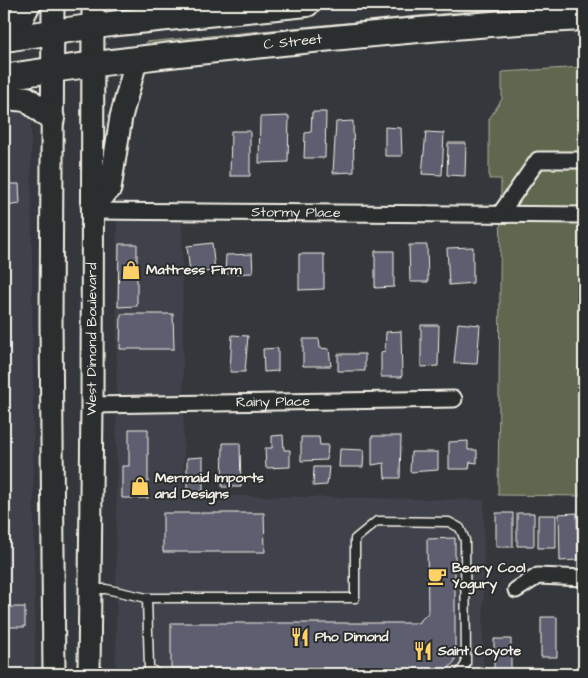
<svg xmlns="http://www.w3.org/2000/svg" width="588" height="678" viewBox="0 0 588 678" font-family="'Architects Daughter',sans-serif">
<rect width="100%" height="100%" fill="#34373b"/>
<filter id="ink" filterUnits="userSpaceOnUse"><feTurbulence type="fractalNoise" baseFrequency=".02" numOctaves="2"/><feDisplacementMap in="SourceGraphic" scale="10" xChannelSelector="R" yChannelSelector="G"/><feConvolveMatrix kernelMatrix="1 2 1 2 8 2 1 2 1" color-interpolation-filters="sRGB"/></filter>
<g filter="url(#ink)">
<path fill="#40434b" d="M4,109L23,114L31,122L35,674H4Z
M117,218L182,220L184,495L484,500L483,674H116Z"/>
<path fill="#5f684f" stroke="#aaac9c" d="M543,4H584V7L147,47L146,42Z
M584,67V496L498,495L501,179H489V119L502,99V72Z"/>
<path fill="#5d5e70" stroke="#f4f1e8" d="M312,112H326L325,158H304L305,133L311,132Z
M289,116L288,162L259,163L260,117Z
M353,121L354,172L333,173L336,122Z
M385,127L401,128L402,156H385Z
M231,131H250V176H230Z
M426,132L444,133L442,175L422,174Z
M448,143H466L465,176L447,175Z
M4,184H19L20,204L6,206Z
M212,243L215,271L190,273L187,246Z
M119,244H137V306L118,307Z
M409,245H427L428,282H410Z
M473,247V283L449,285L447,248Z
M375,251H394V287L375,288Z
M252,254L253,273L225,274L226,255Z
M299,254H324V289L299,290Z
M121,314H173L174,349H120Z
M458,323L480,325L477,364L454,363Z
M421,325H439L438,366L421,367Z
M401,331L402,377H381V352L385,351L386,332Z
M232,335L248,336L245,372H230Z
M303,339H319L320,348L329,349L331,366H303Z
M278,348V371L264,372L263,349Z
M338,354H365V371H338Z
M129,429H148V498H122V466H129Z
M283,435L284,450H290V467L266,468L265,448H272V436Z
M372,436H401L400,478H385L384,463L372,465Z
M301,437H319L320,445H328L327,460L301,461Z
M468,441V450H477V463L470,462L469,469H449V442Z
M223,443H240L241,487H222Z
M340,449L364,450L363,467H339Z
M411,452H438V470L410,472Z
M203,457V491L187,492V458Z
M314,467H329L327,485L313,486Z
M163,513H264L265,552H163Z
M496,513H513V547H496Z
M517,513H534V546H517Z
M577,513L578,560L560,561L559,514Z
M538,515H556V548H538Z
M455,538V661L448,669L171,668V623H418L428,613L427,539Z
M4,607H25V627H4Z
M541,617H557V657H541Z
M494,639H511V672H494Z
M583,640H584V657H583Z"/>
<g fill="none" stroke-linecap="round" stroke-linejoin="round">
<g stroke="#f4f1e8" stroke-width="11">
<path id="service" d="M92,589H106L147,598H355V539L377,521L449,522L460,528L465,540L466,664L459,674
M147,598L149,668L157,674"/>
</g>
<g stroke="#f4f1e8" stroke-width="19">
<g id="minor">
<path id="s1" d="M92,211L584,215"/>
<path d="M500,214L538,160H584"/>
<path id="s2" d="M92,405L454,399"/>
<path d="M516,590L538,576L584,578"/>
</g>
</g>
<g stroke="#f4f1e8" stroke-width="25">
<g id="secondary">
<path d="M53,4L51,319L54,674"/>
<path d="M92,205L110,189L121,117L137,58"/>
<path id="s3" d="M89,674L92,405L93,4"/>
</g>
</g>
<g stroke="#f4f1e8" stroke-width="28">
<g id="primary">
<path d="M11,38L28,4"/>
<path d="M4,39L118,23L307,4"/>
<path id="s4" d="M4,77C100,62 197,52 293,42C390,32 487,23 584,18"/>
<path d="M4,97L27,99L52,119"/>
</g>
</g>
<use href="#service" stroke="#2a2d2e" stroke-width="8"/>
<use href="#minor" stroke="#2a2d2e" stroke-width="15"/>
<use href="#secondary" stroke="#2a2d2e" stroke-width="21"/>
<use href="#primary" stroke="#2a2d2e" stroke-width="24"/>
</g>
</g>
<defs>
<g id="shop-bare" transform="scale(1.5)"><path d="M-5-2.5h2.3a2.7 3.5 0 0 1 5.4 0H5L5.5 6h-11ZM-1.5-2.5h3a1.5 2.3 0 0 0-3 0Z" fill="#ffd166" stroke="#2a2d2e" stroke-width="2.5" paint-order="stroke"/></g>
<g id="cafe-bare" transform="scale(1.5)"><path d="M-5.5-4.5H6V0H3Q3 3.5 0 3.5H-2.5Q-5.5 3.5-5.5 0ZM3-3.2v2h1.7v-2ZM-6 4.5H4V6H-6Z" fill="#ffd166" stroke="#2a2d2e" stroke-width="2.5" paint-order="stroke"/></g>
<g id="restaurant-bare" transform="scale(1.5)"><path d="M-5-6h1v4h1v-4h1v4h1v-4h1v5L-1.5 .5V6h-2V.5L-5-1ZM5-6V6H3V1.5H1.5Q1.5-4 5-6Z" fill="#ffd166" stroke="#2a2d2e" stroke-width="2.5" paint-order="stroke"/></g>
</defs>
<g fill-rule="evenodd">
<use href="#shop-bare" x="131" y="270"/>
<use href="#shop-bare" x="140" y="486"/>
<use href="#cafe-bare" x="437" y="576"/>
<use href="#restaurant-bare" x="300" y="637"/>
<use href="#restaurant-bare" x="423" y="651"/>
</g>
<g text-anchor="middle" dominant-baseline="central" stroke-width="4" stroke-linejoin="round" paint-order="stroke">
<g font-size="14" fill="#f4f1e8" stroke="#2a2d2e">
<text stroke="none"><textPath href="#s4" startOffset="291">C Street</textPath></text>
<text stroke="none"><textPath href="#s1" startOffset="204">Stormy Place</textPath></text>
<text stroke="none"><textPath href="#s3" startOffset="335">West Dimond Boulevard</textPath></text>
<text stroke="none"><textPath href="#s2" startOffset="181">Rainy Place</textPath></text>
</g>
<g font-size="14" font-weight="bold" fill="#f4f1e8" stroke="#2a2d2e" text-anchor="start">
<text x="146" y="270">Mattress Firm</text>
<text x="155" y="478">Mermaid Imports<tspan x="155" dy="16">and Designs</tspan></text>
<text x="452" y="568">Beary Cool<tspan x="452" dy="16">Yogury</tspan></text>
<text x="315" y="637">Pho Dimond</text>
<text x="438" y="651">Saint Coyote</text>
</g>
</g>
<rect width="588" height="678" fill="none" stroke="#2a2d2e" stroke-width="20"/>
<rect x="10" y="10" width="568" height="658" fill="none" stroke="#f4f1e8" stroke-width="2" filter="url(#ink)"/>
</svg>
